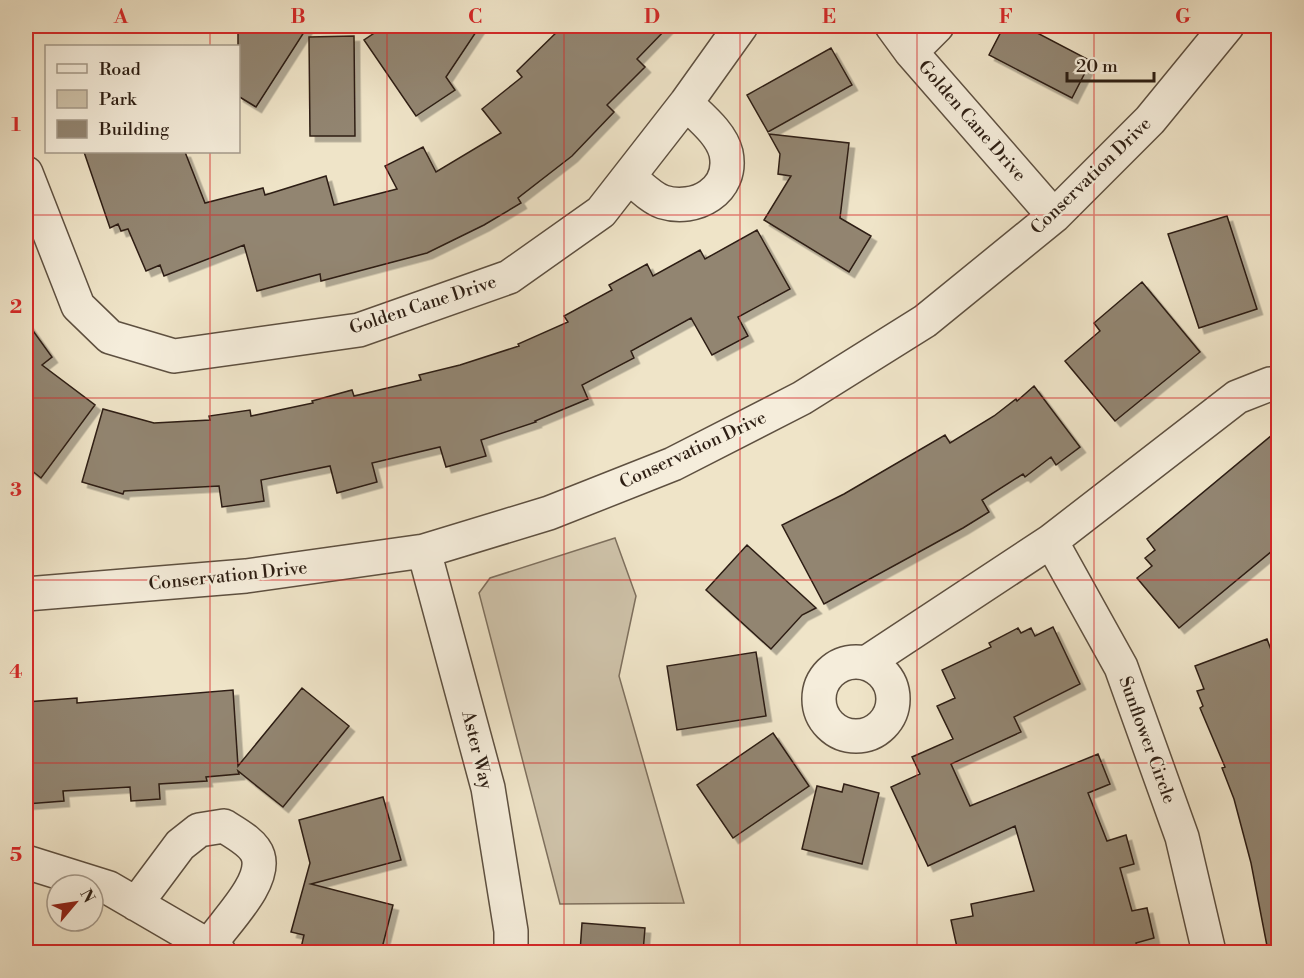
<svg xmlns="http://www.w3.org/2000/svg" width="1304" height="978" viewBox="0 0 1304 978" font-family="'Libre Bodoni',serif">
<defs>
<filter id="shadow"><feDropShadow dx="5.5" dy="5.5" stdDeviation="0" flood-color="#0004"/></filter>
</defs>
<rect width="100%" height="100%" fill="#efe4c8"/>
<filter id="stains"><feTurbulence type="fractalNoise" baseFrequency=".00333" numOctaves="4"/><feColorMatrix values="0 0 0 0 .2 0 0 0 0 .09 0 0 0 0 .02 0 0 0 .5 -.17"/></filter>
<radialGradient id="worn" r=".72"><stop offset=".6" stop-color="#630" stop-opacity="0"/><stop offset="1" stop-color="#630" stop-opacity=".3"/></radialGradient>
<path fill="#cec2a9" stroke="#7e705e" stroke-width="1.5" d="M615,538L636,596L619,676L684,903L560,904L479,593L490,578Z"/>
<path fill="#928571" stroke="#2d1e13" stroke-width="1.5" filter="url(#shadow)" d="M238,26H308L256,107L238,96Z
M385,26H480L446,77L455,90L416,116L364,40Z
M563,26H669L637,59L645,67L607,105L614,112L572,156L518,198L521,203L484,225L427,253L321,281L320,274L257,291L244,245L164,276L160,265L146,271L128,229L121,231L118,224L110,228L84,152H185L205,203L263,188L265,195L326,176L334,205L397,189L385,166L423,147L436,172L501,133L482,109L522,77L517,71Z
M1004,26H1024L1091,61L1072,98L989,55Z
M354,36L355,136H310L309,37Z
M831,48L852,85L768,132L747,95Z
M769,134L849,143L840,218L871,236L849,272L764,220L791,176L778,174L780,154Z
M1227,216L1257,309L1199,328L1168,234Z
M757,230L790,289L738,317L748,336L712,355L691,318L631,351L634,358L582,385L588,399L535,421L536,422L481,440L486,456L446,467L440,447L372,463L377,482L337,493L330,466L261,480L264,501L222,507L219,486L124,491L123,494L82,482L103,409L154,423L210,420L209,416L250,410L251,416L313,403L312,401L352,390L354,396L421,380L419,375L460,365L519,346L518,344L568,322L564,316L612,290L609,285L647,264L653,276L700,250L705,259Z
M1142,282L1200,352L1115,421L1065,361L1100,331L1094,323Z
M26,321L52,357L42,365L95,405L41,478L26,466Z
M1034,386L1080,447L1056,465L1051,457L1025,477L1023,474L982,500L989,512L963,528L824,604L782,525L844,494L945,435L950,443L994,416L1016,399L1017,401Z
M1278,430V546L1179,628L1137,578L1152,566L1145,558L1155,550L1147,539Z
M747,545L816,608L802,615L771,649L706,590Z
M1053,627L1080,684L1014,717L1021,732L951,764L970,806L1098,754L1110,784L1088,793L1107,841L1126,835L1134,864L1120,868L1132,911L1147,908L1154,938L1136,943L1139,952H958L951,920L973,916L971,904L1034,891L1015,826L928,866L891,787L920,774L912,757L953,739L937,706L955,698L942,670L991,647L989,643L1018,628L1021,633L1031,628L1035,636Z
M1267,639L1278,669V945L1267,946L1251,863L1234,799L1222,768L1225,767L1200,708L1203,706L1197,691L1204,689L1195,666Z
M756,652L766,716L677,730L667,666Z
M302,688L349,726L283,807L238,771L239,774L206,777L207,781L159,784L160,799L131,801L130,787L63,791L64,801L26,804V702L77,698V703L233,690L238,766Z
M773,733L809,786L733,838L697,785Z
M844,784L879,793L862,864L802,849L817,786L842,792Z
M383,797L401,860L311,884L393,905L381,952H319L301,948L304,935L291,932L310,863L299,820Z
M582,923L645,928L643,952H580Z"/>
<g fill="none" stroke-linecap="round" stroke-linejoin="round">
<g stroke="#5e5040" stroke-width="36">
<path id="minor" d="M892,26L911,52L1054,216
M911,52L937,26
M26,173L78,306L110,337L174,356L359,330L509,277L601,212L686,103L741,26
M629,177C639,185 651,198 663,202C695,212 734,191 726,153C721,133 700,117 686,103
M1051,541L1121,667L1182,837L1209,952
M424,551L488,788L511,931V952
M26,594L246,576L424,551L549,513L673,464L802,398L925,321L1054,216L1150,120L1227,26
M819 699a37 37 0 1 1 74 0a37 37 0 1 1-74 0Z
M866,663L1051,541L1237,397L1270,384L1278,386
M26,862L109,888L219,952
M136,904L180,845L199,830L224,826C235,833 254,843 258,856C267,885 218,928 205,952"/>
</g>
<use href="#minor" stroke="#f5eddb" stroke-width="33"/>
</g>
<path fill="none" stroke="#d62828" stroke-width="1.5" stroke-opacity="0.55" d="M210,26V46M387,26V952M564,26V952M740,26V952M917,26V952M1094,26V952M210,152V952M26,215H1278M26,398H1278M26,580H1278M26,763H1278"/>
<g text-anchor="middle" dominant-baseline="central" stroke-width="4.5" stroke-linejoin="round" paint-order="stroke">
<g font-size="18" fill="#2d1e13" stroke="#f5eddb">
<text transform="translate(972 121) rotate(49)">Golden Cane Drive</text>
<text transform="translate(1091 176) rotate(-44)">Conservation Drive</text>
<text transform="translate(423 305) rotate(-18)">Golden Cane Drive</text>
<text transform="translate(693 450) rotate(-25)">Conservation Drive</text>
<text transform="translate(228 576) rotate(-6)">Conservation Drive</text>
<text transform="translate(1147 740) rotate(70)">Sunflower Circle</text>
<text transform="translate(477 750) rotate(76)">Aster Way</text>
</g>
</g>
<rect width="1304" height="978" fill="none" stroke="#efe4c8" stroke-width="66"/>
<rect x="45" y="45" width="195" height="108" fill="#f5eddb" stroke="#a59a8b" stroke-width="1.5"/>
<rect x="57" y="64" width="30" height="9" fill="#f5eddb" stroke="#a59a8b" stroke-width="1.5"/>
<text x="99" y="75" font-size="18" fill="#2d1e13">Road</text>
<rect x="57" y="90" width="30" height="18" fill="#cec2a9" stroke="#a59a8b" stroke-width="1.5"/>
<text x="99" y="105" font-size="18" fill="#2d1e13">Park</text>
<rect x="57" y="120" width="30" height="18" fill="#928571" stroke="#a59a8b" stroke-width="1.5"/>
<text x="99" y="135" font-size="18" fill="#2d1e13">Building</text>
<g transform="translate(75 903) rotate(61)"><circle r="28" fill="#f5eddb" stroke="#a59a8b" stroke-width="1.5"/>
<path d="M0-4.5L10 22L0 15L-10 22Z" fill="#8f2418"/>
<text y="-9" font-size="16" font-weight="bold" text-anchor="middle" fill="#2d1e13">N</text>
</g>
<path d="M1067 72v9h87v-9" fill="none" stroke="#2d1e13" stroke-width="3"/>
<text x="1076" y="72" font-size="18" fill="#2d1e13" stroke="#f5eddb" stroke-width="4.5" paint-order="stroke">20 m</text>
<rect x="33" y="33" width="1238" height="912" fill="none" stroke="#d62828" stroke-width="2"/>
<g font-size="20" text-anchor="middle" font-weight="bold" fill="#d62828">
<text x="121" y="23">A</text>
<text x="298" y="23">B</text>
<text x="475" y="23">C</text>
<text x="652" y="23">D</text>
<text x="829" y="23">E</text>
<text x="1006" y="23">F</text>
<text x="1183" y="23">G</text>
<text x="16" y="131">1</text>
<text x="16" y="313">2</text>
<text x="16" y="496">3</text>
<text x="16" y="678">4</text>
<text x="16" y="861">5</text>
</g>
<rect width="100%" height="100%" filter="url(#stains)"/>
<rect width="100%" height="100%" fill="url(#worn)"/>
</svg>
